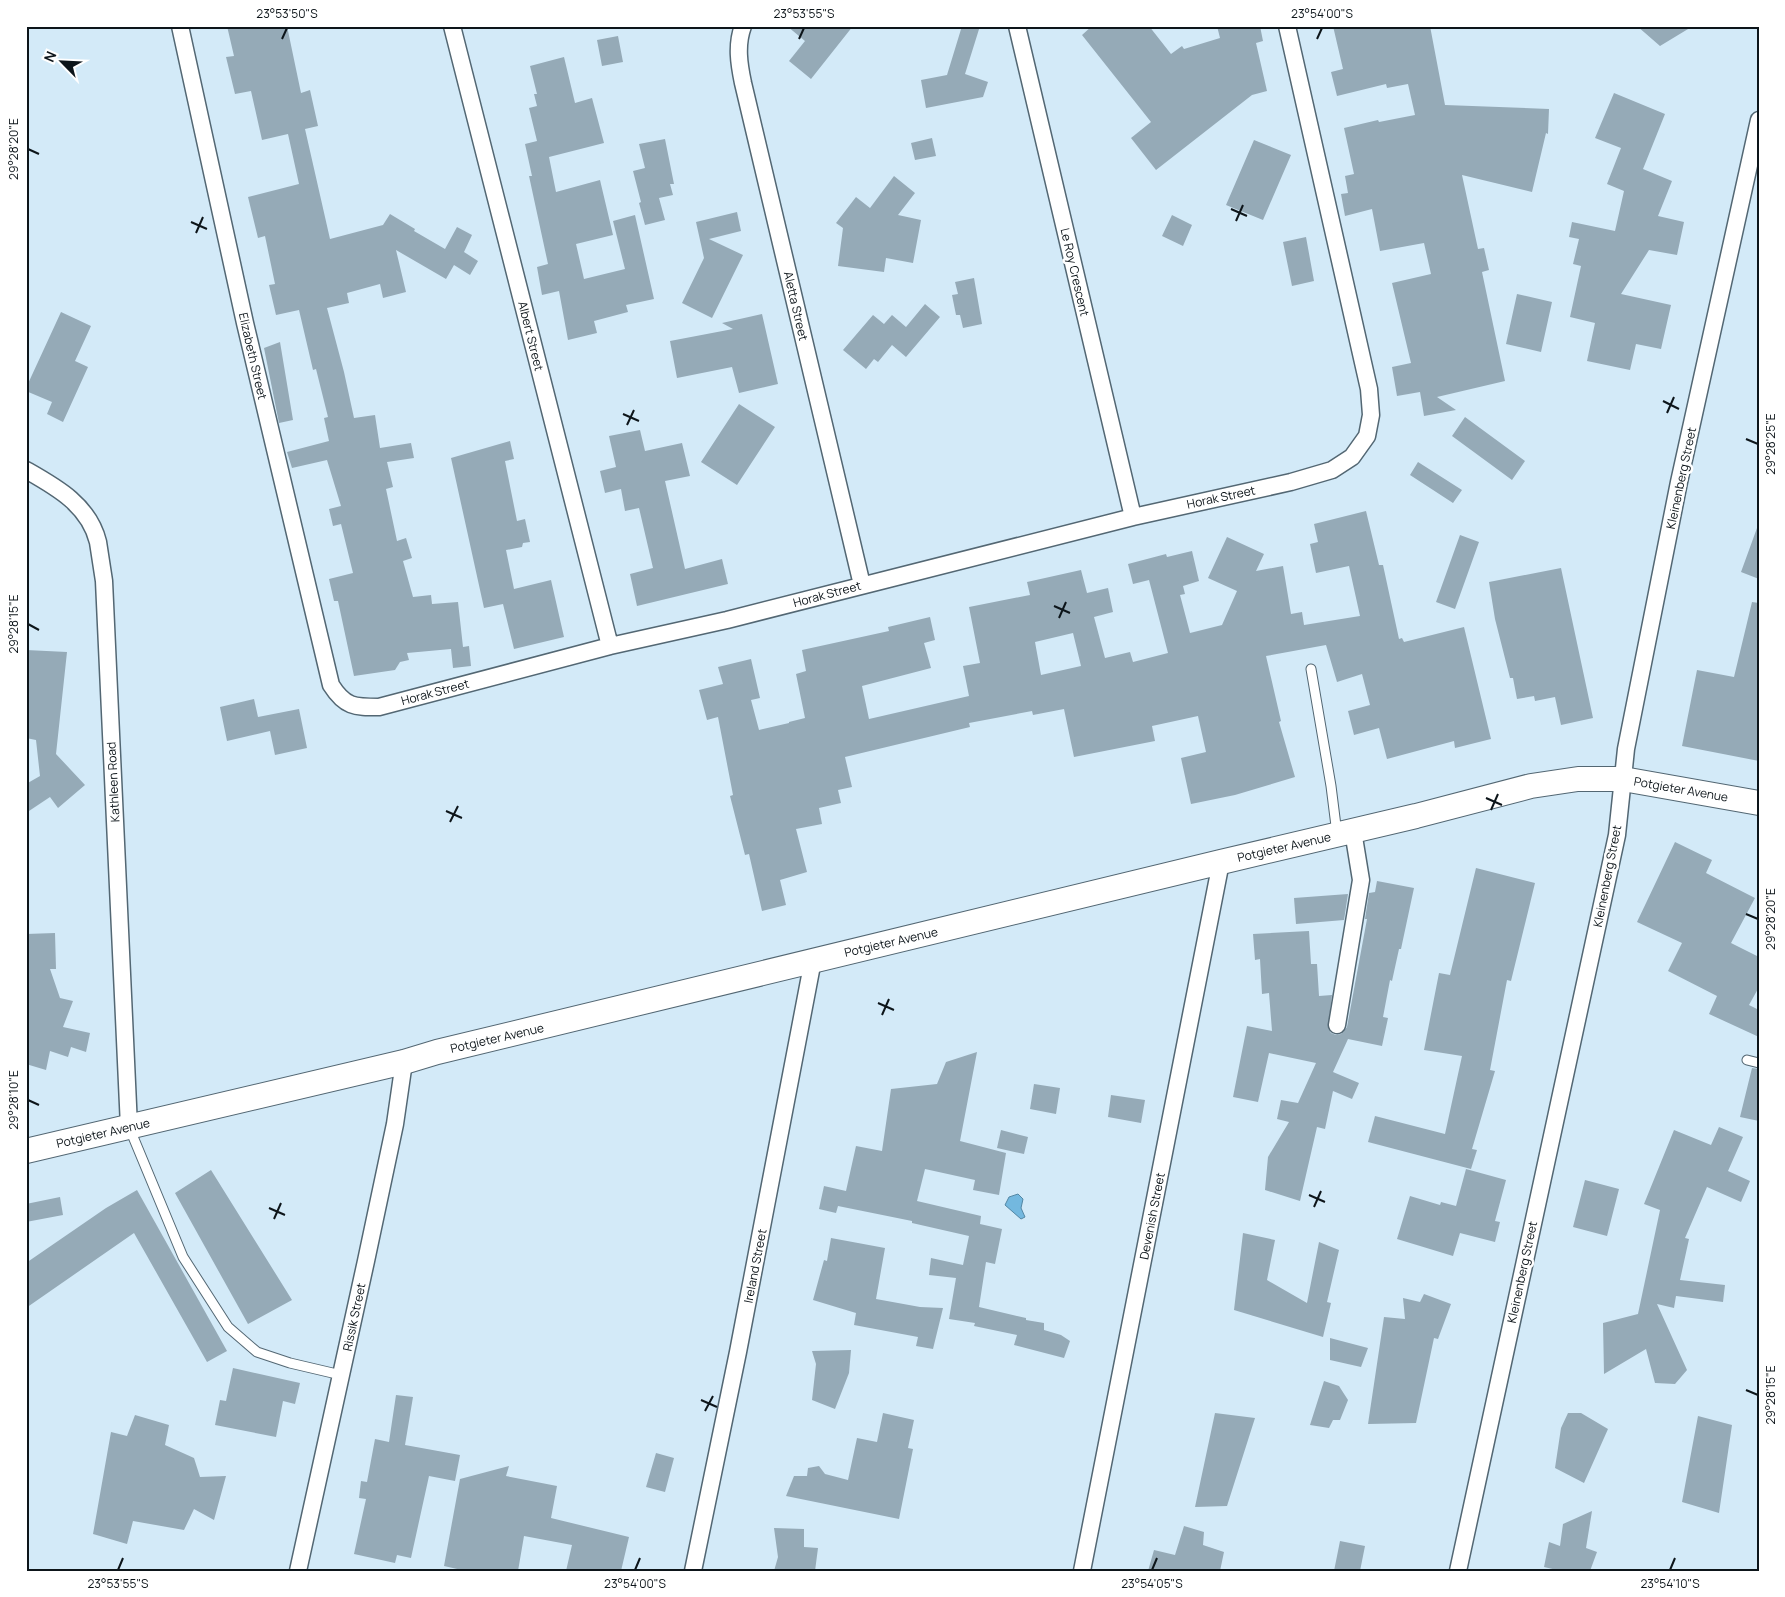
<svg xmlns="http://www.w3.org/2000/svg" width="1785" height="1597" viewBox="0 0 1785 1597" font-family="Manrope,sans-serif">
<rect width="100%" height="100%" fill="#d3eaf8"/>
<path fill="#73b8df" stroke="#5487a4" d="M1018,1194L1023,1199L1021,1208L1025,1217L1021,1219L1005,1205L1009,1197Z"/>
<path fill="#95aab7" fill-rule="evenodd" d="M227,26H287L301,93L310,90L318,126L305,129L330,239L383,225L390,214L415,229L414,231L445,249L457,227L472,235L464,252L478,261L470,275L454,265L446,279L396,250L406,292L383,298L380,284L347,293L349,303L327,308L344,372L354,418L375,415L380,448L411,443L414,458L387,462L393,487L386,489L397,541L406,538L412,558L403,561L413,597L431,595L432,604L458,602L463,647L469,646L471,666L453,668L451,649L407,653L409,660L400,662L395,670L354,676L338,601H334L329,579L353,573L341,524L333,526L329,509L341,506L327,460L292,468L287,452L329,441L324,418L328,417L316,369L313,370L299,310L276,315L269,285L275,284L265,236L258,238L248,197L299,184L288,134L262,140L251,91L235,94L226,57L234,56Z
M787,26H853L811,79L789,61L805,41Z
M962,26H980L965,74L988,82L983,97L926,108L921,80L947,75Z
M1092,26H1149L1171,54L1182,46L1184,49L1220,38L1217,26H1260L1263,41L1256,43L1267,91L1252,95L1156,170L1131,138L1151,122L1082,35Z
M1333,26H1430L1445,105L1549,109L1548,134L1546,133L1532,192L1462,175L1478,249L1484,248L1489,270L1482,272L1505,381L1437,397L1456,410L1424,416L1420,392L1397,396L1392,367L1411,363L1392,283L1431,274L1424,243L1380,251L1372,209L1345,216L1341,194L1348,193L1345,176L1354,174L1344,128L1378,120L1379,122L1415,115L1408,84L1387,88L1386,84L1337,96L1331,72L1343,69Z
M1637,26H1693L1660,46Z
M618,36L623,62L602,66L597,40Z
M564,57L575,103L592,98L604,143L549,157L556,192L600,180L613,235L576,244L584,279L625,269L613,221L635,215L654,299L626,305L628,312L594,321L597,333L568,340L559,291L542,295L537,267L548,264L529,176H532L525,144L537,141L529,108L537,106L534,94H537L530,66Z
M1614,93L1665,114L1643,169L1672,181L1658,216L1684,222L1677,255L1649,250L1621,294L1671,305L1661,349L1636,344L1630,370L1587,361L1595,323L1570,317L1581,266L1573,264L1579,239L1569,237L1572,222L1615,231L1624,191L1607,184L1621,148L1595,138Z
M932,138L936,156L915,160L911,143Z
M665,139L674,184H670L673,195L659,198L665,220L645,225L639,203L641,202L633,171L645,168L639,144Z
M1254,140L1291,155L1263,220L1226,205Z
M894,176L915,193L898,215L921,220L913,263L886,258L884,272L838,266L843,228L836,223L856,197L870,208Z
M737,212L741,231L709,239L743,255L712,318L682,303L704,258L696,222Z
M1172,215L1192,225L1183,246L1162,236Z
M1306,237L1314,281L1292,286L1283,242Z
M974,278L982,324L963,328L960,315H956L952,295L958,294L955,282Z
M1517,294L1552,302L1541,352L1506,344Z
M925,304L940,317L906,357L892,345L878,362L874,359L866,369L843,350L873,315L884,324L892,315L906,327Z
M61,312L91,326L75,361L88,367L63,422L47,414L52,402L26,391V388Z
M762,314L778,384L739,393L732,367L677,378L670,341L733,329L722,323Z
M280,342L293,420L279,423L264,348Z
M739,404L775,427L737,485L701,462Z
M1465,417L1525,461L1512,480L1452,436Z
M640,430L645,451L682,443L690,476L665,481L685,569L722,559L728,584L637,606L630,574L653,568L639,508L625,511L621,489L605,493L600,471L616,467L609,436Z
M510,441L514,459L505,461L517,521L525,519L530,542L523,543L522,547L506,550L514,589L551,580L564,637L514,649L503,604L484,608L451,458Z
M1418,462L1462,490L1453,503L1410,475Z
M1366,511L1379,565H1383L1399,639L1402,638L1404,642L1464,627L1491,739L1455,748L1454,741L1387,759L1379,728L1354,735L1348,711L1370,705L1362,674L1337,682L1326,645L1266,656L1281,721L1279,722L1295,777L1235,795L1191,804L1181,758L1206,752L1198,716L1152,726L1155,741L1074,757L1064,709L1033,715L1032,711L969,723L970,727L845,757L852,787L838,790L841,803L819,808L822,824L796,829L807,872L780,880L786,905L762,911L749,854L745,855L730,796L733,795L718,717L707,720L699,690L723,684L718,667L751,659L760,698L751,700L759,730L789,723V722L805,718L796,674L806,671L802,650L889,631L888,627L930,617L935,640L924,643L931,668L862,686L869,719L969,696L963,666L980,663L969,607L1030,595L1027,582L1081,570L1087,593L1108,588L1113,612L1094,617L1105,658L1130,652L1133,662L1168,653L1149,580L1133,584L1128,564L1166,554L1167,557L1192,551L1199,581L1183,586L1185,594L1180,595L1190,633L1222,625L1237,591L1208,578L1227,537L1264,554L1256,571L1283,566L1291,614L1302,612L1304,625L1360,616L1349,566L1316,573L1310,544L1318,542L1314,524ZM1073,633L1081,666L1041,675L1035,642Z
M1757,528L1759,529V579L1741,572Z
M1460,535L1479,542L1455,609L1436,602Z
M1561,568L1593,718L1561,725L1555,697L1535,701L1534,696L1517,699L1513,678H1510L1495,619L1489,582Z
M1752,602L1759,603V761L1682,746L1697,670L1734,677Z
M26,650L67,652L56,754L85,785L58,808L50,797L26,813V784L40,776L36,740L26,738Z
M254,699L258,717L299,709L307,748L275,755L270,731L227,741L220,707Z
M1675,842L1712,860L1706,873L1755,898L1731,943L1759,957V987L1749,1005L1759,1010V1037L1709,1014L1717,996L1668,971L1682,943L1637,922Z
M1476,868L1535,883L1511,981L1507,980L1490,1070L1495,1071L1472,1149L1477,1150L1471,1169L1368,1142L1375,1116L1445,1134L1462,1056L1424,1050L1439,973L1450,975Z
M1377,881L1414,888L1401,949H1399L1392,981L1390,980L1383,1017L1388,1018L1382,1046L1348,1039L1333,1072L1359,1083L1352,1099L1333,1091L1325,1129L1317,1127L1300,1201L1265,1190L1268,1157L1289,1122L1277,1119L1281,1100L1298,1103L1316,1063L1269,1053L1258,1102L1233,1097L1247,1026L1272,1031L1269,993L1262,994L1260,959L1255,960L1253,934L1309,931L1311,964H1317L1319,996L1332,995L1328,1028L1331,1033L1336,1035L1341,1034L1347,1027L1367,919H1365L1369,893L1375,892Z
M1348,894L1344,920L1296,924L1294,898Z
M55,933L56,969H50L60,998L73,1001L63,1027L90,1033L86,1052L71,1047L68,1057L50,1051L46,1070L26,1064V934Z
M977,1052L960,1141L1006,1153L999,1195L973,1190L975,1180L925,1169L917,1201L981,1216L980,1224L1002,1229L995,1264L986,1262L979,1307L1026,1318V1320L1044,1323V1330L1061,1335L1070,1341L1064,1358L1014,1345L1017,1335L974,1326L975,1323L949,1319L956,1278L929,1275L931,1258L963,1265L969,1236L912,1223V1221L838,1206L836,1213L819,1209L824,1186L846,1191L856,1146L882,1151L891,1089L937,1084L946,1062Z
M1752,1068L1759,1069V1121L1740,1117Z
M1034,1084L1060,1088L1056,1114L1030,1109Z
M1111,1095L1145,1100L1141,1123L1108,1117Z
M1719,1127L1743,1137L1728,1171L1750,1181L1741,1202L1707,1187L1685,1238L1689,1239L1680,1280L1725,1285L1723,1302L1676,1296L1674,1308L1657,1304L1687,1370L1675,1384L1655,1383L1646,1349L1604,1374L1603,1323L1638,1314L1660,1210L1644,1204L1674,1130L1711,1145Z
M1001,1130L1028,1137L1024,1154L997,1148Z
M1466,1169L1506,1180L1495,1221L1500,1222L1495,1242L1460,1233L1453,1256L1397,1239L1410,1196L1440,1205L1441,1202L1456,1206Z
M211,1170L292,1300L248,1324L175,1193Z
M1585,1180L1619,1189L1607,1236L1573,1227Z
M137,1190L227,1351L207,1362L134,1233L26,1308V1263L106,1208Z
M60,1197L63,1215L26,1222V1204Z
M1243,1233L1275,1240L1267,1280L1307,1303L1319,1242L1339,1250L1327,1302L1331,1303L1323,1337L1234,1310Z
M831,1238L885,1248L876,1299L920,1307L943,1308L933,1349L916,1346L918,1337L854,1325L856,1313L813,1300L824,1260L827,1261Z
M1424,1294L1451,1304L1438,1339L1434,1338L1416,1423L1368,1424L1384,1317L1405,1319L1403,1298L1420,1302Z
M1330,1338L1368,1348L1361,1367L1330,1360Z
M851,1350L849,1373L835,1409L812,1400L816,1364L812,1351Z
M233,1368L300,1383L295,1404L283,1401L276,1437L215,1425L220,1400L226,1401Z
M1324,1381L1339,1386L1348,1400L1340,1420H1333L1329,1428L1310,1425Z
M396,1395L413,1397L405,1445L460,1455L455,1481L429,1476L411,1558L397,1555L395,1563L354,1554L366,1499L359,1498L361,1481L367,1482L375,1439L389,1442Z
M883,1413L914,1420L908,1448L913,1449L899,1519L786,1496L794,1476H807L808,1468L819,1466L825,1474L848,1480L857,1438L877,1442Z
M1215,1413L1255,1418L1227,1506L1195,1507Z
M1568,1413H1581L1608,1429L1584,1483L1555,1468L1561,1428Z
M135,1415L169,1425L165,1445L194,1458L200,1477L226,1476L214,1520L194,1509L184,1530L133,1521L127,1544L93,1534L111,1432L127,1436Z
M1698,1416L1732,1425L1719,1513L1682,1502Z
M656,1453L674,1458L665,1492L646,1487Z
M509,1466L506,1476L557,1486L551,1518L629,1537L621,1571H566L572,1545L524,1536L518,1571H466L444,1566L460,1479Z
M1592,1511L1586,1548L1597,1552L1590,1571H1561L1544,1567L1549,1542L1560,1546L1563,1524Z
M1184,1526L1204,1532L1203,1545L1224,1552L1220,1571H1148L1154,1550L1175,1555Z
M774,1528L804,1529V1547L818,1548L815,1571H774L778,1557Z
M1340,1541L1365,1546L1360,1571H1334Z"/>
<g fill="none" stroke-linecap="round" stroke-linejoin="round">
<g stroke="#536773" stroke-width="11">
<path id="lane" d="M1311,669L1331,786L1337,834
M1747,1060L1759,1063
M129,1127L183,1257L228,1327L257,1352L290,1363L341,1375"/>
</g>
<g stroke="#536773" stroke-width="19">
<path id="street" d="M180,26L245,323L331,685C345,707 354,707 379,707L610,646L727,620L1133,517L1291,482L1332,470L1352,457L1367,436L1371,415L1369,389L1287,26
M452,26L610,646
M743,26C736,45 739,64 743,83L862,585
M1017,26L1133,517
M26,470C56,487 89,505 98,542C100,555 102,568 104,581L129,1127
M1337,1025L1361,880L1353,831
M298,1571L366,1261L395,1124L404,1062
M693,1571L738,1352L813,960
M1082,1571L1221,862
M1458,1571L1617,835L1626,749L1679,482L1759,120"/>
</g>
<g stroke="#536773" stroke-width="26">
<path id="secondary" d="M26,1151L404,1062L437,1052L1221,862L1416,816L1531,786L1578,779H1623L1759,803"/>
</g>
<use href="#lane" stroke="#fff" stroke-width="9"/>
<use href="#street" stroke="#fff" stroke-width="16"/>
<use href="#secondary" stroke="#fff" stroke-width="24"/>
</g>
<path fill="none" stroke="#0d151a" stroke-width="2" d="M282,39L287,28M799,39L804,28M1317,39L1322,28M28,149L39,154M1231,209L1247,216M1236,221L1243,205M191,222L207,229M196,233L203,217M1663,401L1679,409M1667,413L1674,397M623,414L639,421M627,425L634,410M1746,439L1758,444M1054,606L1070,613M1059,618L1066,602M28,624L39,630M1486,798L1502,805M1491,810L1498,794M446,811L462,818M450,822L458,806M1746,914L1758,919M878,1003L894,1010M882,1015L889,999M28,1100L39,1105M1309,1195L1325,1202M1314,1207L1321,1191M269,1208L285,1215M274,1219L281,1203M1746,1390L1758,1395M701,1400L717,1407M705,1411L713,1396M118,1570L123,1558M635,1570L640,1558M1152,1570L1157,1558M1670,1570L1675,1558"/>
<g text-anchor="middle" dominant-baseline="central" stroke-width="5" stroke-linejoin="round" paint-order="stroke">
<g font-size="12" fill="#0d151a" stroke="#fff">
<text transform="translate(1075 272) rotate(77)">Le Roy Crescent</text>
<text transform="translate(796 306) rotate(77)">Aletta Street</text>
<text transform="translate(531 336) rotate(76)">Albert Street</text>
<text transform="translate(253 356) rotate(77)">Elizabeth Street</text>
<text transform="translate(1681 478) rotate(-78)">Kleinenberg Street</text>
<text transform="translate(1221 497) rotate(-12)">Horak Street</text>
<text transform="translate(827 594) rotate(-15)">Horak Street</text>
<text transform="translate(435 692) rotate(-15)">Horak Street</text>
<text transform="translate(113 782) rotate(-93)">Kathleen Road</text>
<text transform="translate(1681 789) rotate(10)">Potgieter Avenue</text>
<text transform="translate(1284 847) rotate(-13)">Potgieter Avenue</text>
<text transform="translate(1607 876) rotate(-79)">Kleinenberg Street</text>
<text transform="translate(891 942) rotate(-13)">Potgieter Avenue</text>
<text transform="translate(497 1038) rotate(-13)">Potgieter Avenue</text>
<text transform="translate(103 1133) rotate(-13)">Potgieter Avenue</text>
<text transform="translate(1152 1216) rotate(-79)">Devenish Street</text>
<text transform="translate(755 1266) rotate(-79)">Ireland Street</text>
<text transform="translate(1522 1272) rotate(-78)">Kleinenberg Street</text>
<text transform="translate(354 1317) rotate(-78)">Rissik Street</text>
</g>
</g>
<rect width="1785" height="1597" fill="none" stroke="#ffffff" stroke-width="55"/>
<g transform="translate(62 62) rotate(294)" stroke="#ffffff" stroke-width="4" paint-order="stroke">
<path d="M0-4L9 19L0 12L-9 19Z" fill="#0d151a"/>
<text y="-8" font-size="14" font-weight="bold" text-anchor="middle" fill="#0d151a">N</text>
</g>
<rect x="28" y="28" width="1730" height="1542" fill="none" stroke="#0d151a" stroke-width="2"/>
<g font-size="12" text-anchor="middle" fill="#0d151a">
<text x="287" y="18">23°53'50"S</text>
<text x="804" y="18">23°53'55"S</text>
<text x="1322" y="18">23°54'00"S</text>
<text transform="translate(14 149) rotate(-90)" y="4">29°28'20"E</text>
<text transform="translate(1771 444) rotate(-90)" y="4">29°28'25"E</text>
<text transform="translate(14 624) rotate(-90)" y="4">29°28'15"E</text>
<text transform="translate(1771 919) rotate(-90)" y="4">29°28'20"E</text>
<text transform="translate(14 1100) rotate(-90)" y="4">29°28'10"E</text>
<text transform="translate(1771 1395) rotate(-90)" y="4">29°28'15"E</text>
<text x="118" y="1588">23°53'55"S</text>
<text x="635" y="1588">23°54'00"S</text>
<text x="1152" y="1588">23°54'05"S</text>
<text x="1670" y="1588">23°54'10"S</text>
</g>
</svg>
